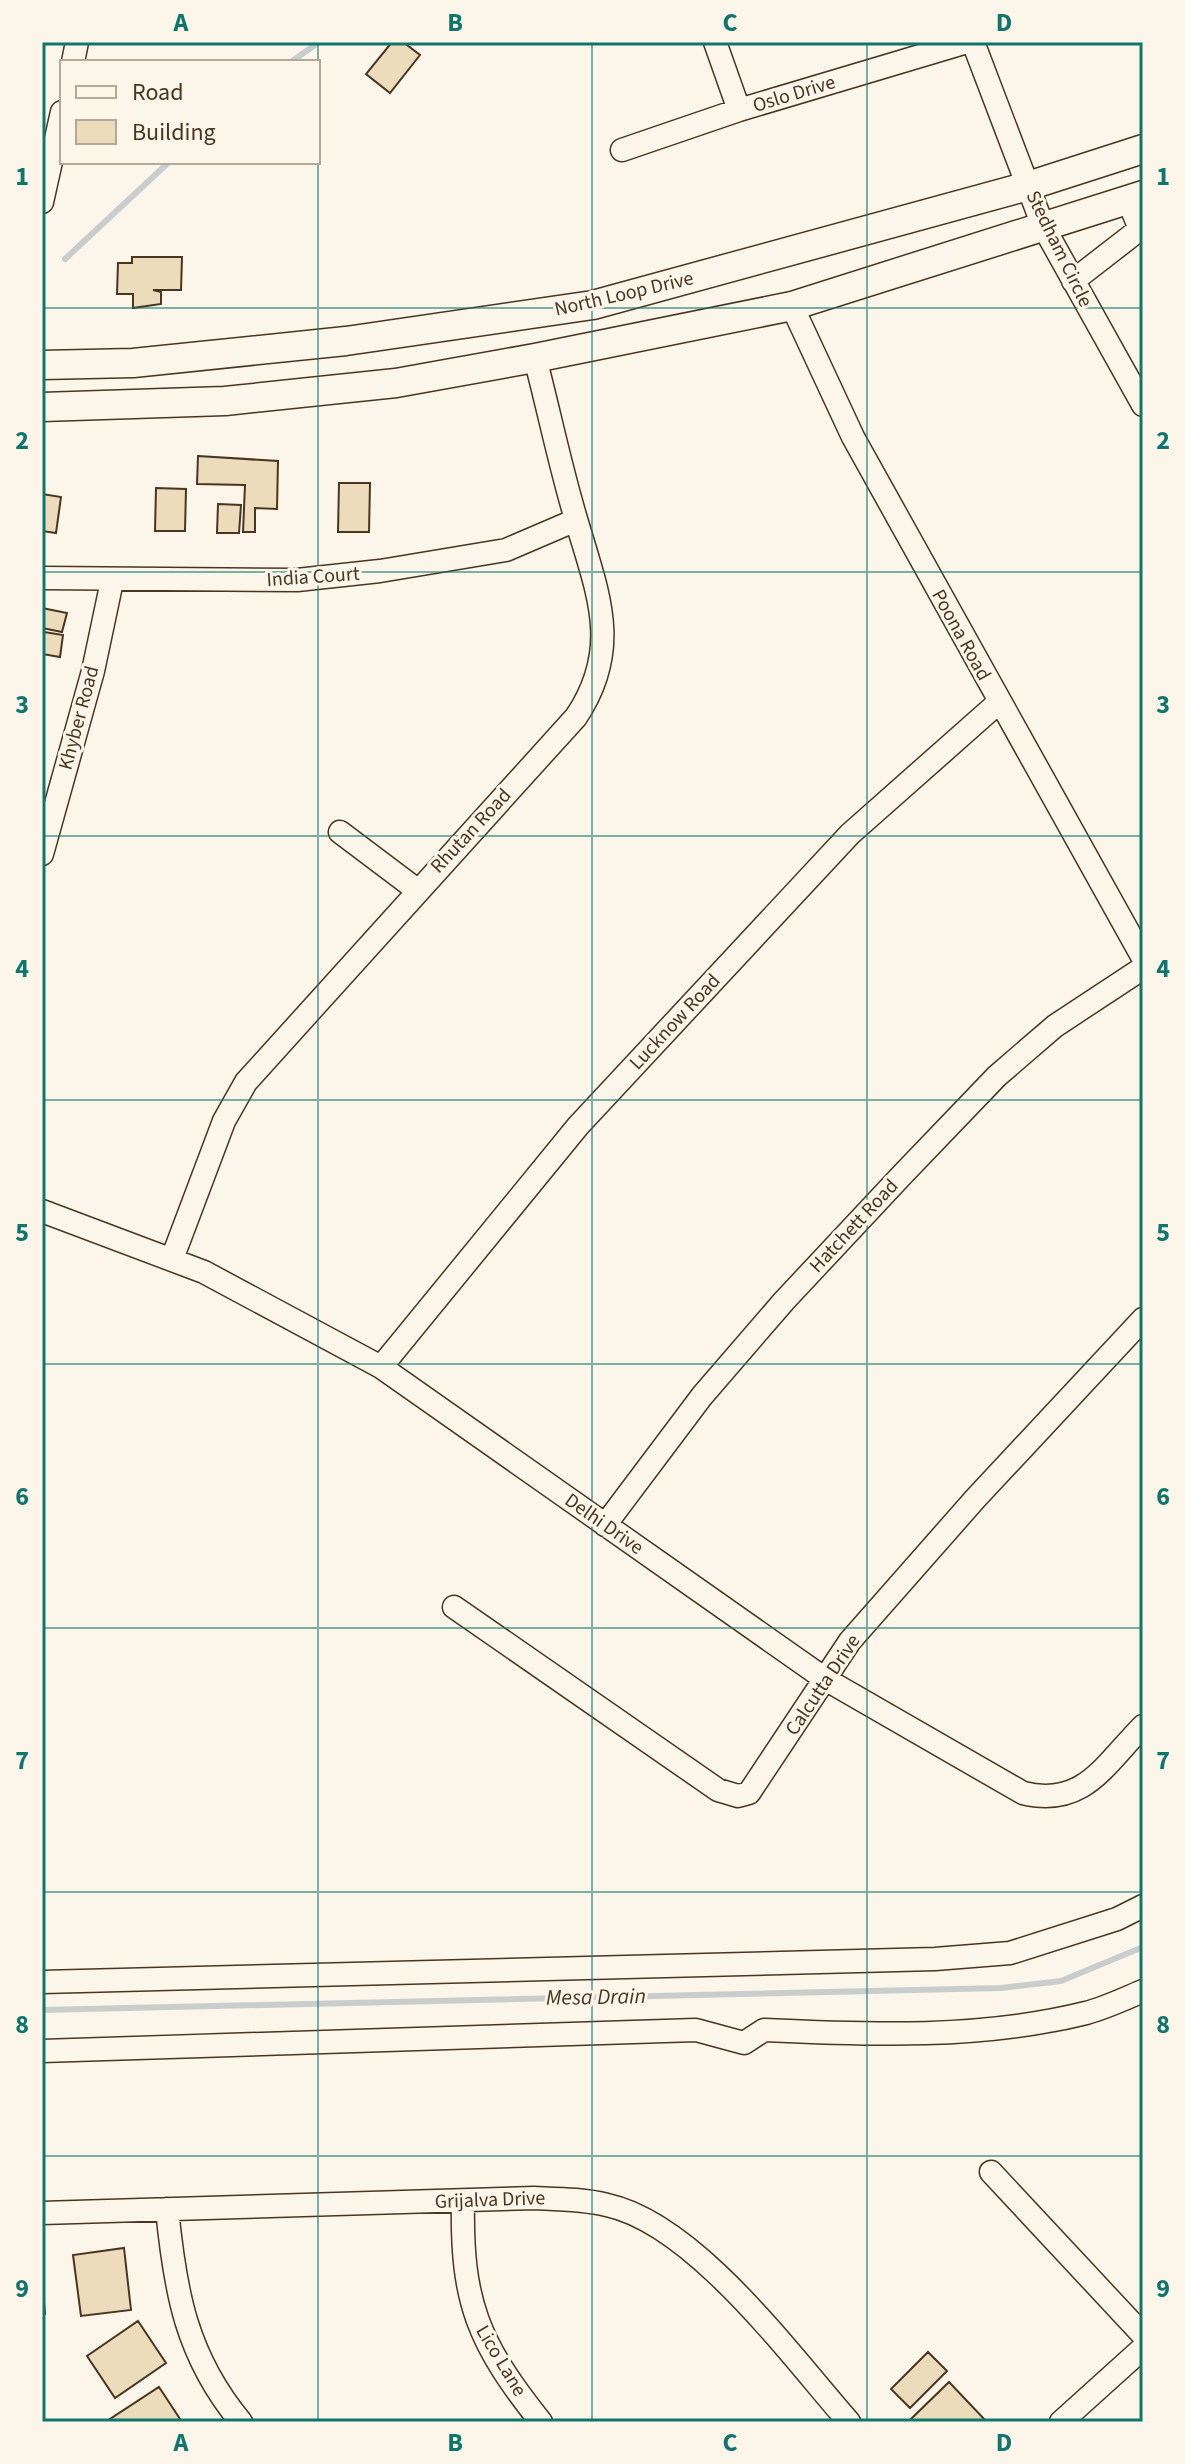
<svg xmlns="http://www.w3.org/2000/svg" width="1185" height="2464" viewBox="0 0 1185 2464" font-family="'Source Sans 3',sans-serif">
<rect width="100%" height="100%" fill="#fbf6e9"/>
<g fill="none" stroke-linecap="round" stroke-linejoin="round">
<path stroke="#c9cecd" stroke-width="6" d="M291,62L319,42
M65,259L169,162
M42,2010L1001,1988L1061,1981L1143,1947"/>
</g>
<path fill="#ecdcbc" stroke="#4a3520" stroke-width="2" d="M392,42H403L420,55L390,93L366,74Z
M132,257H182L181,290H153L161,292V304L133,308V294H117L118,263H132Z
M198,456L278,461L277,509L255,508V532H243L245,485L197,484Z
M339,483H370L369,532H338Z
M156,488L186,489L185,531H155Z
M42,494L61,497L56,533L42,531Z
M218,504L241,505L239,533H217Z
M42,608L67,613L62,632L42,628Z
M44,632L63,635L60,657L42,654Z
M124,2248L131,2310L81,2316L73,2255Z
M42,2278L45,2314L42,2315Z
M138,2321L166,2363L115,2398L87,2356Z
M928,2352L947,2371L910,2408L891,2389Z
M949,2382L987,2422H913L911,2419Z
M159,2387L182,2422H108L107,2421Z"/>
<g fill="none" stroke-linecap="round" stroke-linejoin="round">
<g stroke="#4a3520" stroke-width="25">
<path id="minor" d="M715,42L739,110
M973,42L1043,226L1143,405
M73,62L77,42
M622,150L739,110L967,42
M42,202L62,112
M1073,281L1140,229L1128,200
M792,306L853,437L1143,958
M42,578L297,580L380,571L506,550L576,520
M340,832L417,890
M42,854L93,671L112,581
M42,1211L204,1272L381,1367L825,1679L1023,1793C1084,1808 1105,1764 1143,1726
M172,1259L224,1121L246,1082L576,717C623,647 597,592 576,519C560,466 549,411 535,358
M381,1367L578,1126L850,834L998,703
M605,1525L702,1396L784,1301L902,1175L997,1076L1055,1026L1143,968
M454,1607L718,1790L738,1796L749,1793L850,1641L975,1499L1143,1319
M42,1982L935,1959L1010,1953L1117,1919L1143,1906
M42,2051L696,2030L744,2043L764,2030C870,2035 982,2039 1086,2013C1105,2008 1124,1999 1143,1991
M991,2172L1143,2335
M463,2201C461,2302 478,2343 541,2422
M167,2209C175,2291 186,2356 241,2422
M42,2213L534,2198C558,2199 583,2199 607,2205C695,2224 790,2355 849,2422
M1061,2422L1143,2348"/>
</g>
<g stroke="#4a3520" stroke-width="31">
<path id="major" d="M42,365L133,363L346,341L593,305L1028,186L1143,149
M42,407L225,401L396,383L535,358L792,306L1143,195"/>
</g>
<use href="#minor" stroke="#fbf6e9" stroke-width="22"/>
<use href="#major" stroke="#fbf6e9" stroke-width="28"/>
</g>
<path fill="none" stroke="#0f766e" stroke-width="2" stroke-opacity="0.55" d="M318,42V2422M592,42V2422M867,42V2422M42,308H1143M42,572H1143M42,836H1143M42,1100H1143M42,1364H1143M42,1628H1143M42,1892H1143M42,2156H1143"/>
<g text-anchor="middle" dominant-baseline="central" stroke-width="6" stroke-linejoin="round" paint-order="stroke">
<g font-size="20" fill="#4a3520" stroke="#fbf6e9">
<text transform="translate(794 94) rotate(-17)">Oslo Drive</text>
<text transform="translate(1059 249) rotate(64)">Stedham Circle</text>
<text transform="translate(624 294) rotate(-13)">North Loop Drive</text>
<text transform="translate(313 577) rotate(-4)">India Court</text>
<text transform="translate(961 635) rotate(61)">Poona Road</text>
<text transform="translate(79 718) rotate(-75)">Khyber Road</text>
<text transform="translate(471 831) rotate(-47)">Rhutan Road</text>
<text transform="translate(675 1022) rotate(-47)">Lucknow Road</text>
<text transform="translate(854 1226) rotate(-47)">Hatchett Road</text>
<text transform="translate(604 1524) rotate(35)">Delhi Drive</text>
<text transform="translate(823 1685) rotate(-56)">Calcutta Drive</text>
<text transform="translate(490 2200) rotate(-2)">Grijalva Drive</text>
<text transform="translate(501 2361) rotate(59)">Lico Lane</text>
</g>
<g font-size="22" font-style="italic" fill="#4a3520" stroke="#fbf6e9">
<text transform="translate(596 1997) rotate(-1)">Mesa Drain</text>
</g>
</g>
<rect width="1185" height="2464" fill="none" stroke="#fbf6e9" stroke-width="88"/>
<rect x="60" y="60" width="260" height="104" fill="#fbf6e9" stroke="#b4a999" stroke-width="2"/>
<rect x="76" y="86" width="40" height="12" fill="#fbf6e9" stroke="#b4a999" stroke-width="2"/>
<text x="132" y="100" font-size="24" fill="#4a3520">Road</text>
<rect x="76" y="120" width="40" height="24" fill="#ecdcbc" stroke="#b4a999" stroke-width="2"/>
<text x="132" y="140" font-size="24" fill="#4a3520">Building</text>
<rect x="44" y="44" width="1097" height="2376" fill="none" stroke="#0f766e" stroke-width="3"/>
<g font-size="26" text-anchor="middle" font-weight="bold" fill="#0f766e">
<text x="181" y="31">A</text>
<text x="455" y="31">B</text>
<text x="730" y="31">C</text>
<text x="1004" y="31">D</text>
<text x="22" y="185">1</text>
<text x="1163" y="185">1</text>
<text x="22" y="449">2</text>
<text x="1163" y="449">2</text>
<text x="22" y="713">3</text>
<text x="1163" y="713">3</text>
<text x="22" y="977">4</text>
<text x="1163" y="977">4</text>
<text x="22" y="1241">5</text>
<text x="1163" y="1241">5</text>
<text x="22" y="1505">6</text>
<text x="1163" y="1505">6</text>
<text x="22" y="1769">7</text>
<text x="1163" y="1769">7</text>
<text x="22" y="2033">8</text>
<text x="1163" y="2033">8</text>
<text x="22" y="2297">9</text>
<text x="1163" y="2297">9</text>
<text x="181" y="2451">A</text>
<text x="455" y="2451">B</text>
<text x="730" y="2451">C</text>
<text x="1004" y="2451">D</text>
</g>
</svg>
